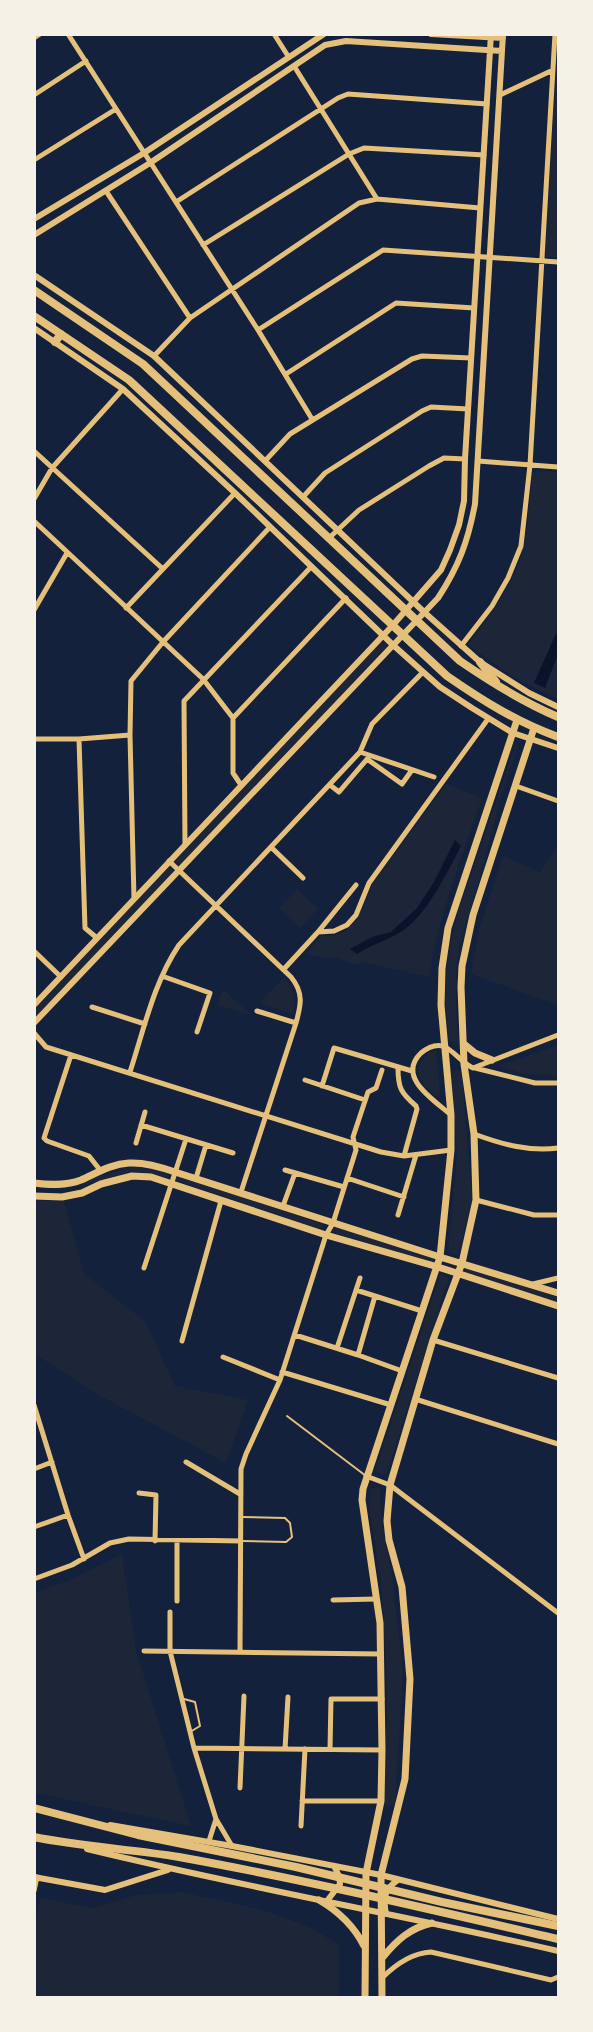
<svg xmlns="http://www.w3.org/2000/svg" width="593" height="2032" viewBox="0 0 593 2032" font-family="Overpass,sans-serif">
<rect width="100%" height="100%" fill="#14213d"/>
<path fill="#1d2539" d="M558,36V257H545Z
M537,471L558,472V699L513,677L468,645C490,615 517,582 524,545C529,522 529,498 532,476Z
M381,641L387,646L181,866L175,861Z
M516,744L518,745L499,803L485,859L460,944L456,973V1010L459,1046L449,1040L446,1007V972L450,944L458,912Z
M446,784L482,798C462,857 439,915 429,977L366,963L353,964L335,957L327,958L306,954L321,936H334L346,931L358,919L372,885Z
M558,846V1005L471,974L479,929L503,856L540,872Z
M169,866L175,872L35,1019V1008Z
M297,889L318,909L300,928L279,908Z
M284,977C294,989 297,999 293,1014L260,1003Z
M223,989L251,1015L217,1005Z
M558,1045V1076L524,1074L498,1066Z
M436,1050L440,1093L437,1097L424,1085L418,1074C419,1062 424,1053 436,1050Z
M456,1069L461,1071L462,1074L472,1200L458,1255L448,1252L457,1155L452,1075L453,1071Z
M133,1166L168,1174L167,1178L133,1171L85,1185L84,1181Z
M177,1176L323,1224L321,1229L175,1180Z
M35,1201H64L84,1274L145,1321L175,1386L248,1400L226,1463L95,1393L35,1354Z
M334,1227L434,1259L432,1262L332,1232Z
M466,1267L558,1297V1303L464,1272Z
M441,1273L449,1278L386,1476L375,1471Z
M371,1488L380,1489L382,1525L392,1575L403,1672L395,1805H383L387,1709L386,1657L381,1581L369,1507Z
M122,1554L136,1651L191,1826L35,1793V1592L70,1580Z
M181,1892L260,1909L310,1927L339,1945V1997H35V1924L40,1898L92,1908L137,1895Z"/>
<path fill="#0b132b" d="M558,629V654L545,688L534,683Z
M455,840L461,846C448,871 425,919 399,933C385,941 371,945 357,954L350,949L372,937L391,932L417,908L434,882Z"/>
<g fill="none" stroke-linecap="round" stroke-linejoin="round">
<path stroke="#e5c07b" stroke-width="2" d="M287,1416L366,1476
M243,1517L285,1518L290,1523L292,1537L286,1542L243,1541
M184,1699L195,1702L200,1726L190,1732"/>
<path stroke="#e5c07b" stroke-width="5" d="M68,34L258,330L312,419
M274,34L288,56
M34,38L40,34
M294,66L377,199
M34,95L86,61
M500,95L553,70
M34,160L116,109
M106,191L190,318
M176,202L338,98L348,94L487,104
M203,245L349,154L364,148L484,155
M258,330L383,250L558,262
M154,356L190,318L359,203L377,199L480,208
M286,374L396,303L474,308
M34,451L163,569
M265,461L290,434L412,359L422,356L471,358
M478,461L558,467
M303,497L325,473L422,411L431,407L468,409
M34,499L52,468L123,389
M34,521L203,679L233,718
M328,539L359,510L429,466L444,458L465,459
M126,608L235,493
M34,610L67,553
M461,646L492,606L508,578L521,546L530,465L555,34
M34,739H79L130,735
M79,739L85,928L97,938
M360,752L434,777
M367,759L402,784L412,770
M241,785L233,773V718L346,598
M330,785L339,792L368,758
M516,786L558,801
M185,845L184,701L311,567
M272,848L303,878
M169,861L291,977C304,993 301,1005 296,1023L241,1192
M134,899L130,735L131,681L163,642L270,527
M318,932L334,931L347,925L356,915L369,883L488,719
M34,951L61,977
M284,969L318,932L356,885
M162,976L210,993L197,1032
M92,1007L145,1024
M257,1011L296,1023
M34,1033L46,1047L381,1152L404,1156L451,1150
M71,1055L44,1138L47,1141L89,1156L100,1170
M398,1068C398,1088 401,1093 416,1106L417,1109L404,1156
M475,1068L535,1083H558
M130,1072C144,1029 154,982 179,945L360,752L372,724L423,672
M305,1080L365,1100
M322,1086L334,1048L412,1071
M451,1115C434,1100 396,1077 421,1053C427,1048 435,1044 443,1046C452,1049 462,1063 473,1068L558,1035
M141,1125L233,1153
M474,1134C501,1144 529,1152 558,1148
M136,1143L145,1112
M285,1170L344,1187
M196,1178L206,1145
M347,1178L404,1197
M476,1200L534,1215H558
M283,1206L295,1173
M398,1215L416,1155
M144,1268L186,1139
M533,1284L558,1278
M356,1290L422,1311
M295,1335L358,1355L402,1371
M433,1340L558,1378
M182,1341L221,1201
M337,1348L360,1278
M358,1355L375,1296
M223,1357L280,1380
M282,1372L391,1405
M415,1399L558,1444
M34,1405L68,1515L84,1559
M186,1462L240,1494
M34,1469L52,1462
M366,1476L390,1485L558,1613
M139,1493L156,1495L155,1541
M34,1527L68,1515
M34,1579L72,1565L110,1543L129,1539L241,1541
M333,1600L376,1599
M177,1601V1541
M170,1612V1651L194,1748L216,1819L232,1846
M144,1651L381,1654
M240,1651L241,1469L246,1454L280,1380L326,1235L333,1223L356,1150L353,1137L368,1092L376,1088L382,1070
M194,1748L382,1750
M285,1749L288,1697
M330,1749L331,1699H382
M240,1788L244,1696
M302,1801H381
M301,1826L305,1749
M209,1841L216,1819
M34,1891L37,1877
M382,1978C395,1965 412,1953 431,1952L551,1980L558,1977"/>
<path stroke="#e5c07b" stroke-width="6" d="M431,34L503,38
M34,219L144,153L324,34
M34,235L150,163L325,45L346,41L502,51
M34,275L154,356L424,612L480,662L529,693L558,707
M34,328L123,389L235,493L393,645L440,687L472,708L513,733L558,748
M34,1005L393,625L441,570L450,550L459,525L464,501L465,459L491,34
M34,1023L438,598C459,566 468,541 475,504L503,34
M110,1825L232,1846L381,1875L558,1919
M87,1849C243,1887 402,1915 558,1951
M34,1877L105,1890L168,1870
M327,1901L340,1884L339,1876L334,1866
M386,1914C383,1899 384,1889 398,1880"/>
<path stroke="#e5c07b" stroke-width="7" d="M464,1044L475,1053L492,1060
M34,1183C50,1185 66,1186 81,1180C97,1173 111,1164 129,1163C145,1162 161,1167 175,1172L440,1257L558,1293
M34,1196L62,1197L82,1193L101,1184L132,1176L151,1177L326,1235L438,1267L558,1306
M319,1900C338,1911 354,1926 364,1946
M383,1957C397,1940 410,1928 432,1923
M365,1998L366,1873L381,1801L382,1750L380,1623L362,1500L363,1489L440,1257L451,1150V1115L441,1005L442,968L448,928L517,720
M382,1998L381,1875L405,1779L410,1679L402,1587L389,1540L387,1521L390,1485L433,1340L462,1263L476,1200L474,1134L464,1064L461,987L462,966L473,915L534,728"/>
<path stroke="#e5c07b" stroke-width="8" d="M34,1808L138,1835L296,1867L442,1902L558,1926
M34,1837C83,1847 131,1849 179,1857C306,1880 433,1910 558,1939"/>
<path stroke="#e5c07b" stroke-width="8" d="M34,290L143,364L460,661C492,683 523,702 558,717
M34,316L129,380L447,676C483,701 517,722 558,737
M55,342L61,334
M480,662L496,682"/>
</g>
<rect width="593" height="2032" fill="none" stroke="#f6f1e7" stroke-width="72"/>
</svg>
